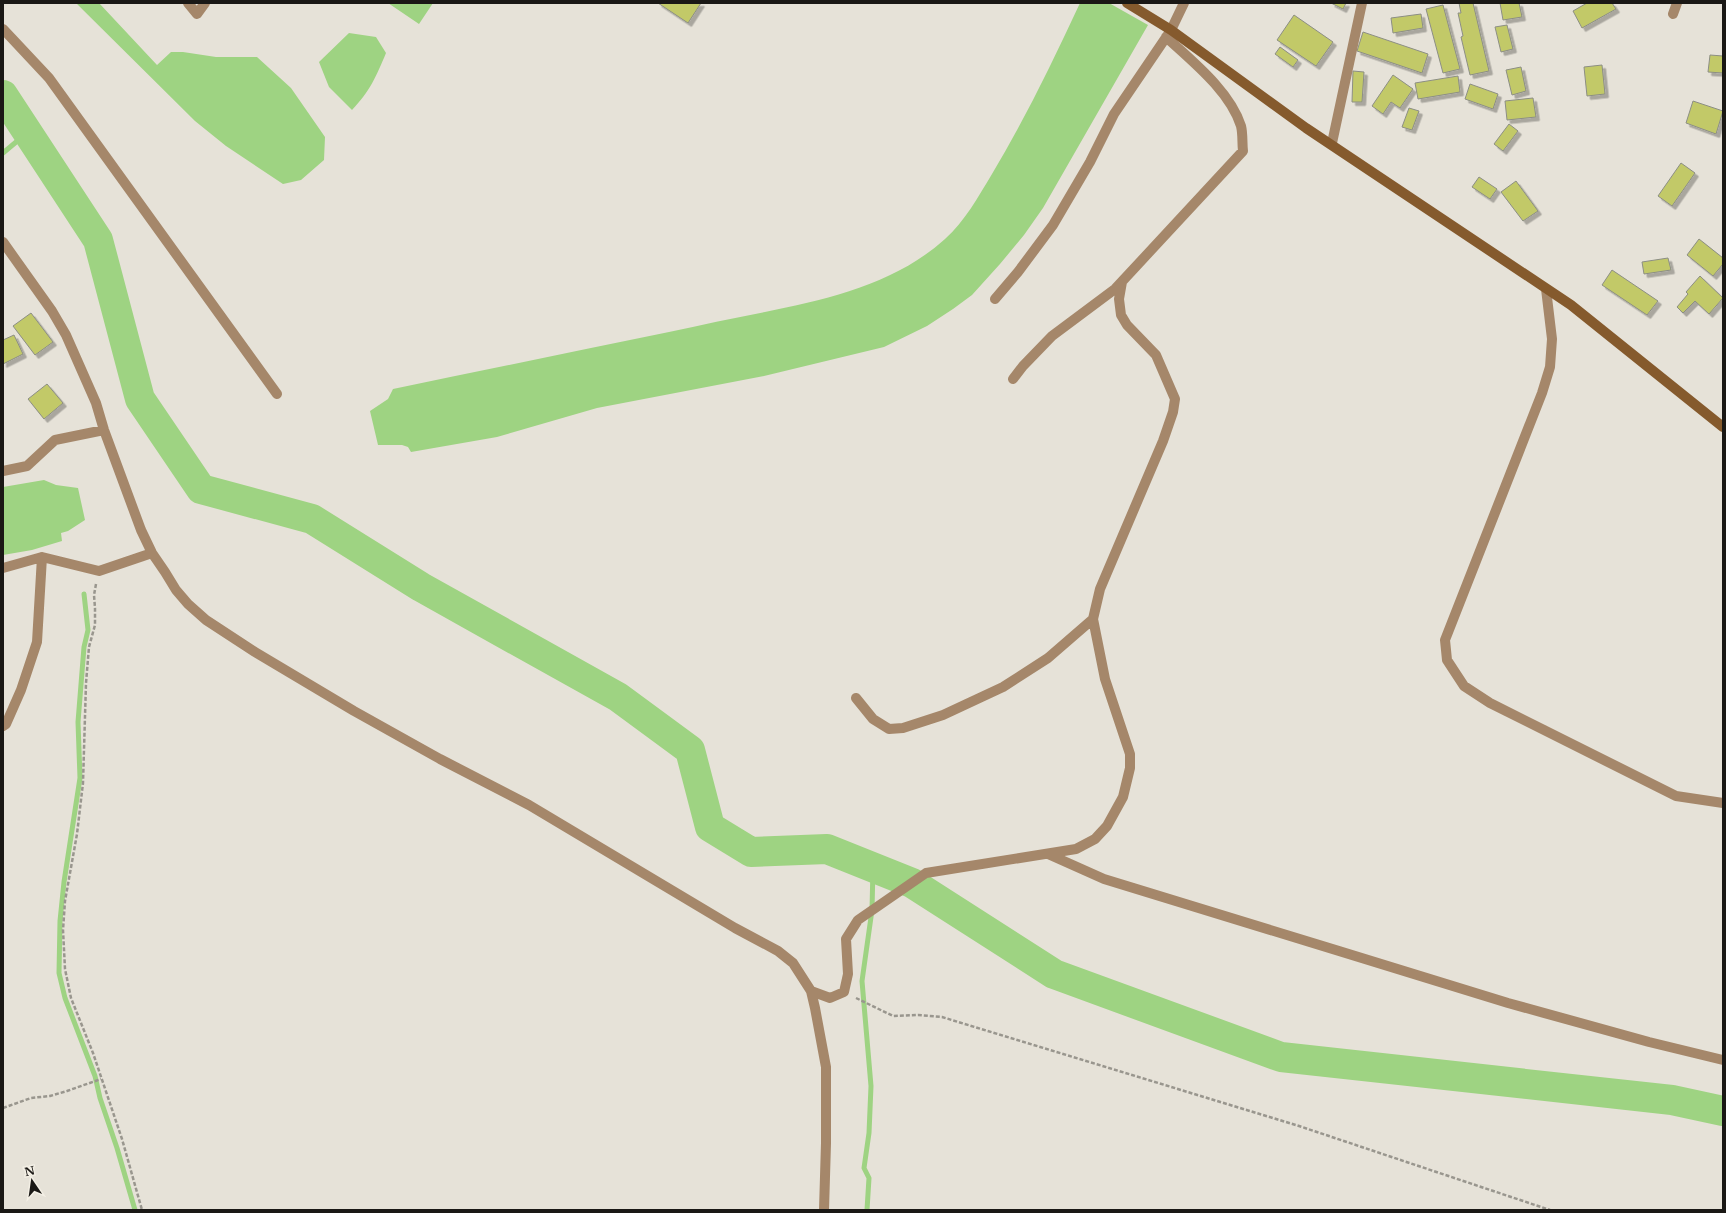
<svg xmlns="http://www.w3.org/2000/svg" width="1726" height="1213" viewBox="0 0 1726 1213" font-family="'Libre Baskerville',serif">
<defs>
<filter id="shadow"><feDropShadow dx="3.5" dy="3.5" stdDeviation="0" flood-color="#0004"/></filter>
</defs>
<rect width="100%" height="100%" fill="#e6e2d8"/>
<path fill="#9ed382" d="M76,3H99L157,65L171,52H183L216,57H257L291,88L325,137L324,160L301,180L283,184L226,146L195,121Z
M388,3H433L419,24Z
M1080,3H1109L1148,25L1043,208L1024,235L1000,264L972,295L953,309L927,326L884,347L764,376L597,408L497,437L411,452L408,447L402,445H378L370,411L388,399L393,389C485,370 577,351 669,332C701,325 733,318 765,312C829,299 895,284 945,239C965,221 978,197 992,174C1025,119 1053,61 1080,3Z
M349,33L376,37L386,53C376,77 370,91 352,110L329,87L319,62Z
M44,480L56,485L78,488L85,520L68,531L61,533L62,541L32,550L3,555V487Z"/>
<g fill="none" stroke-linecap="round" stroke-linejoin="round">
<path stroke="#9ed382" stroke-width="5" d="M3,153L28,132
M84,594L88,630L84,647L78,722L80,778L64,882L60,921L59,973L65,998L95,1076L100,1098L117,1148L135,1210
M867,1210L869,1178L864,1168L869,1133L871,1086L862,981L872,910L873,867"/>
<path stroke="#9ed382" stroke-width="30" d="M3,95L98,240L140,399L201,489L312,519L421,587L618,697L690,750L710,827L751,852L827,849L912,883L1054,974L1281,1057L1672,1100L1723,1111"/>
</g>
<path fill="#c2c968" stroke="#8c8e84" filter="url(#shadow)" d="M658,3H701L688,23Z
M1331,3H1346L1343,9Z
M1459,3H1473L1489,71L1470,75L1461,37L1463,36L1458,13H1461Z
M1500,3H1519L1522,17L1503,20Z
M1587,3H1612L1616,9L1582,28L1573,11Z
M1443,5L1460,69L1443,73L1426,9Z
M1421,14L1423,28L1393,33L1391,18Z
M1294,15L1333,42L1316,66L1277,40Z
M1507,25L1513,49L1501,52L1495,27Z
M1363,32L1428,54L1422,73L1357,51Z
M1280,47L1298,60L1293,67L1275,54Z
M1710,55L1723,56V73L1708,72Z
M1602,65L1605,94L1587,96L1584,67Z
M1521,67L1526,91L1512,95L1506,70Z
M1353,71L1364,72L1362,102H1352Z
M1393,75L1413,89L1400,108L1391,102L1383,114L1372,106Z
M1458,76L1460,92L1418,99L1415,83Z
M1470,84L1498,94L1493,109L1465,99Z
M1533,98L1536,117L1507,120L1505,101Z
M1693,101L1723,111L1716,134L1686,123Z
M1409,108L1419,111L1412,130L1402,127Z
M1509,124L1518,131L1503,151L1494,144Z
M1681,163L1695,173L1672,206L1658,196Z
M1479,177L1497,189L1490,199L1472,187Z
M1516,181L1538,211L1523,221L1501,192Z
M1699,239L1723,258V264L1713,276L1687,255Z
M1668,258L1671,270L1644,274L1642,262Z
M1612,270L1658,301L1647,315L1602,285Z
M1700,276L1723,298L1709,314L1695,301L1683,313L1677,307L1688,294L1686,292Z
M31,313L53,342L35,355L13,326Z
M14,335L23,354L3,364V340Z
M47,384L63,403L44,419L28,399Z"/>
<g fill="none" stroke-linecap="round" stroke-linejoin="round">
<path stroke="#99968e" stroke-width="2.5" stroke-dasharray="4 2" stroke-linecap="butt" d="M96,584L94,595L95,608V625L89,647L86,683L83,783L77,834L65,901L63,930L65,969L71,998L93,1053L122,1139L142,1210
M856,998L893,1016L918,1015L942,1017L1299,1126L1550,1210
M3,1108L31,1098L50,1096L67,1091L101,1079"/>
<path stroke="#a5876a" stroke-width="10" d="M188,3L197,14L205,3
M1673,14L1677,3
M3,29L49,78L277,394
M1332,143L1362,3
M3,242L52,311L66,335L96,403L104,430L141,530L152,553L165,572L176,590L188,604L206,620L255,652L354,711L440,759L529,805L735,928L778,951L793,963L811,991L815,1008L826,1067V1143L824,1210
M1546,289L1552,339L1550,367L1542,393L1445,640L1447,660L1464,686L1490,703L1676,796L1723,803
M995,299L1018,272L1053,225L1090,162L1114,114L1171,30L1184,3
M1013,379L1023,366L1052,336L1115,289L1243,151C1242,143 1243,134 1241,126C1230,91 1192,61 1166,37
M3,471L27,466L55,440L104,430
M3,568L42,557L99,571L152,553
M856,698L873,719L889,729L903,728L943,715L1003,687L1048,658L1093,619L1100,589L1163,441L1173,412L1175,399L1156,355L1127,325L1121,315L1119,299L1122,282
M3,726L6,724L21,690L37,642L42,557
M1048,854L1104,879L1339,951L1508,1003L1649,1042L1723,1060
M811,991L830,998L844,992L848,974L846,939L858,920L926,873L1076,849L1095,839L1107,826L1123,797L1130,768V754L1105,679L1093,619"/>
<path stroke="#855a2d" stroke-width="10" d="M1127,3L1171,30L1306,128L1571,305L1723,427"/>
</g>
<rect width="1726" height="1213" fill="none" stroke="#1a1815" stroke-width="8"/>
<g transform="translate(32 1181) rotate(347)" stroke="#f3efe5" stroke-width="3" paint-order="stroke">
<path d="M0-3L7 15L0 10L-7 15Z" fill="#1a1815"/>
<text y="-6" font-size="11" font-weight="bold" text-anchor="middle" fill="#1a1815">N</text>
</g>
</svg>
